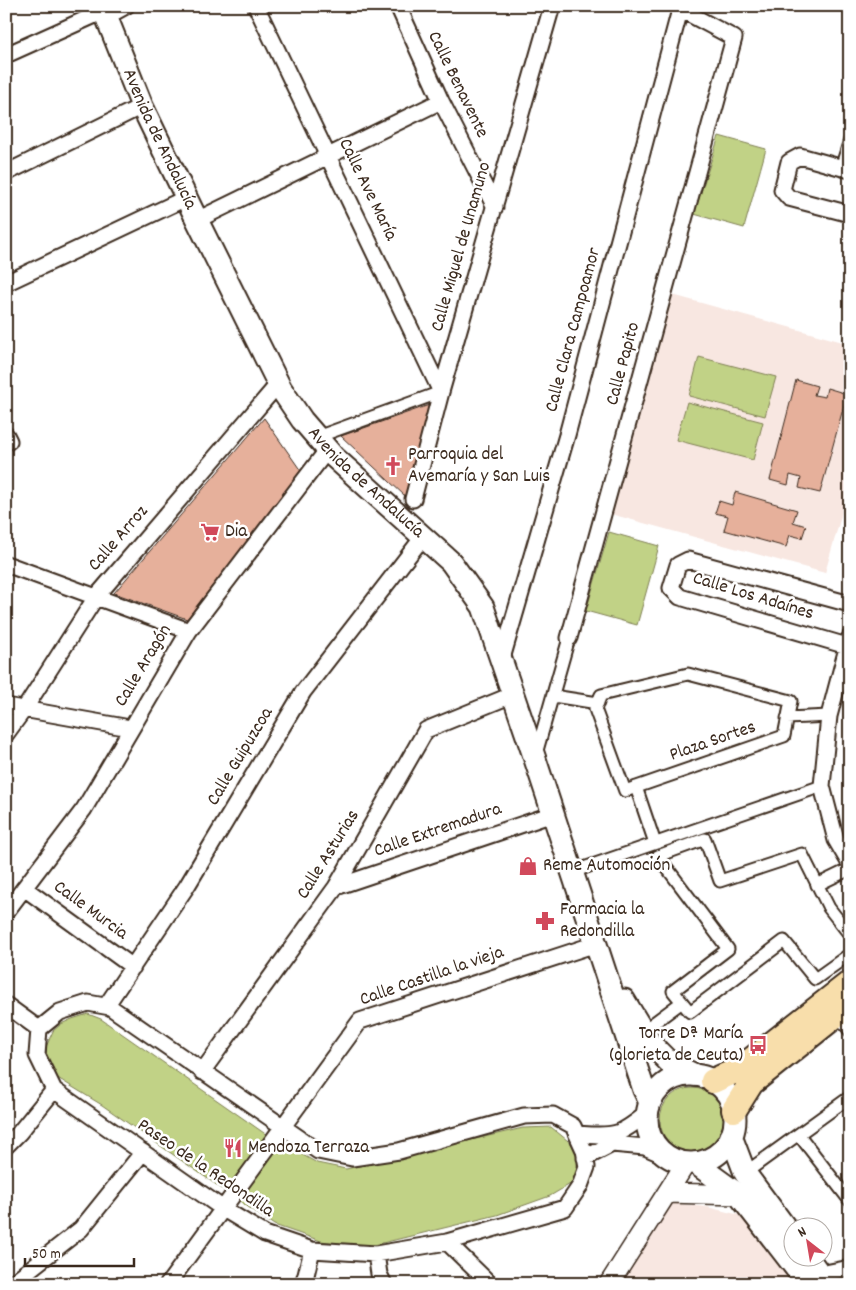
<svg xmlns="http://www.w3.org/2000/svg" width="856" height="1290" viewBox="0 0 856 1290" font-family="Dekko,sans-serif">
<rect width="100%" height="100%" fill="#fff"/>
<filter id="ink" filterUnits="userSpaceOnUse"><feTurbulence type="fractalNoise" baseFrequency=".02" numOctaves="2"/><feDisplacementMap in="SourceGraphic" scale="10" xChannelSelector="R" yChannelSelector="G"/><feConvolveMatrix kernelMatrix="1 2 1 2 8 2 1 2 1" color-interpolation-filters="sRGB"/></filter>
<g filter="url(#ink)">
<path fill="#f8e7e1" d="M669,294L850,344V484L825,573L607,513Z
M671,1203L707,1207L748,1217L798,1284H618Z"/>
<path fill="#c1d286" stroke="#7e7e52" d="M719,136L766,149L744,228L694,214Z
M699,357L776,377L765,416L689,396Z
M687,402L763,422L753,460L676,440Z
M609,532L659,546L637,625L586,611Z
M88,1014L101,1019L264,1133L317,1163L346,1169L523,1128L551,1127L573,1145L578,1157L576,1174L572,1183L550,1196L497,1215L366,1247L321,1241L274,1225L102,1105L56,1077L47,1061L46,1047L53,1031L61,1024L72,1019Z
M660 1120a32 32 0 1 1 64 0a32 32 0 1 1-64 0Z"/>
<path fill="#e6b09b" stroke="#3b2a1e" d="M796,380L817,386L814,395L825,397L827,388L847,394L820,493L799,488L801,478L790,475L788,485L770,480Z
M432,404L405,496L341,436Z
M264,418L301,471L187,619L114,593Z
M735,492L797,510L793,522L806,526L802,538L790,535L786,547L724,530L728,516L715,513L719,501L732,505Z"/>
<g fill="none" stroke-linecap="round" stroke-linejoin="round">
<g stroke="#3b2a1e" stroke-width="15">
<path id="pedestrian" d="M841,168L850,140
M317,437L441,392
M688,674L791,701L784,736L625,791L595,709L601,695Z
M553,696L598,703
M787,718L829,716
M536,754L569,638
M636,787L655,843
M572,872L822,786
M817,885L850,869
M850,935L829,908L802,854L720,881L705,839L658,856L728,949L673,991L690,1012L784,941L815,979L850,954
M837,1014L850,1031
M643,1031L682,1002
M799,1135L850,1201
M745,1173L850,1097"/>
</g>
<g stroke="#3b2a1e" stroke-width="19">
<path id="minor" d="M256,6L441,392
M398,6L441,101L495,207
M106,17L126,6
M6,55L104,11
M850,170L800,156L789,162L782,190L789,198L850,214
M6,173L142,106
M197,220L441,101
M6,283L186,198
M6,435L9,441
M413,499L441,392L552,6
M6,564L189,631
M850,637L829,716L822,786L836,840L850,864
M569,638L734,38L680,9
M847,646L680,597L671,588L678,565L688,560L850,604
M501,662L567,435L681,6
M6,706L130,728
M6,734L25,708L96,597L279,383
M336,887L553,814
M24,888L133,967
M6,912L84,809L189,631L328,449
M88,1003L110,1007L318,1151L352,1158L399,1151L524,1116L553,1115L573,1126L584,1150L587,1167L580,1186L565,1208L447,1242L376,1254L312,1250L265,1234L222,1208L54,1090L37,1055L39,1029L60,1012Z
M6,1005L39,1029
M106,1006L187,886L303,692L423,537
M202,1072L336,887L426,730L512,695
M577,1134C613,1136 617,1138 646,1114
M6,1146L19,1133L54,1090
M585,1158L612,1144L645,1147L668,1157
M447,1242L490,1284
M376,1254L379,1274L384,1284
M820,1274L850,1268
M11,1284L81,1229L143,1152
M168,1284L360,1021L596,944
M302,1284L306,1275L312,1250"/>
</g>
<g stroke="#3b2a1e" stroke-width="22">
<path id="tertiary" d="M667,1193L739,1195
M609,1284L686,1163"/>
</g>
<g stroke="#3b2a1e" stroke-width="25">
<g id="secondary">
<path id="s1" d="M100,6L104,11L142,106L197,220L281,389L302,420L334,457L451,562L483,607L535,759L644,1090L650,1102"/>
<path d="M624,1000L650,1043L670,1063L695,1075"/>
<circle cx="691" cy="1119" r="44"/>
<path d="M731,1136L745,1173L794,1239"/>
<path d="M695,1163L739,1195L808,1284"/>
<path d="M808,1258L827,1284"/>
</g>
</g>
<g stroke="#3b2a1e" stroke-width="28">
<path id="primary" d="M713,1081L740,1069L850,983
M734,1110L751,1083L846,1007"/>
</g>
<use href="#pedestrian" stroke="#fff" stroke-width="11"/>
<use href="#minor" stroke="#fff" stroke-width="15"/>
<use href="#tertiary" stroke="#fff" stroke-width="19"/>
<use href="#secondary" stroke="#fff" stroke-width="21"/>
<use href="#primary" stroke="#f8deab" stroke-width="24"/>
</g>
</g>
<defs>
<g id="church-bare" transform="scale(1.5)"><path d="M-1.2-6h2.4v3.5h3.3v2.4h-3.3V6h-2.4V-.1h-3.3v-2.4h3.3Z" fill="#d1495b" stroke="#fff" stroke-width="2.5" paint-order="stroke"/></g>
<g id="supermarket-bare" transform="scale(1.5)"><path d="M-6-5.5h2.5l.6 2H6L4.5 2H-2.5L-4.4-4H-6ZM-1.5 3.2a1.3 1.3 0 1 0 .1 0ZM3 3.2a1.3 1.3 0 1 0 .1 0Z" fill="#d1495b" stroke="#fff" stroke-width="2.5" paint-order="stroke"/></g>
<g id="shop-bare" transform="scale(1.5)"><path d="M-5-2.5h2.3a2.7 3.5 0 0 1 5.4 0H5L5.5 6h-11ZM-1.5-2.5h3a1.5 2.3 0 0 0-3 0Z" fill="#d1495b" stroke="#fff" stroke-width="2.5" paint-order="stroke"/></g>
<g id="pharmacy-bare" transform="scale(1.5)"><path d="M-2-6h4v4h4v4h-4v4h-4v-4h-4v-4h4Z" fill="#d1495b" stroke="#fff" stroke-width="2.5" paint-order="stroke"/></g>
<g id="bus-bare" transform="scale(1.5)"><path d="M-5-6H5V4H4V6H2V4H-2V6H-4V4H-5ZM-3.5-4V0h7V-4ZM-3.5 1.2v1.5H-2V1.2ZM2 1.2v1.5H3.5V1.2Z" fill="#d1495b" stroke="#fff" stroke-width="2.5" paint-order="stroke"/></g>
<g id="restaurant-bare" transform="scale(1.5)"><path d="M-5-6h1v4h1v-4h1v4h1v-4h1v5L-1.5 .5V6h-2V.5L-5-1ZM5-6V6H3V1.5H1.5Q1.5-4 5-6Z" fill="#d1495b" stroke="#fff" stroke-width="2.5" paint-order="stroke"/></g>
</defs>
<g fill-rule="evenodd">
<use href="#church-bare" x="393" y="466"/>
<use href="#supermarket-bare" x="210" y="532"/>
<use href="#shop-bare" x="528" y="866"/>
<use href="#pharmacy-bare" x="545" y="921"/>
<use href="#bus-bare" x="758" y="1045"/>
<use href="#restaurant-bare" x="233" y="1148"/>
</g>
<g text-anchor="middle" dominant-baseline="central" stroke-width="5" stroke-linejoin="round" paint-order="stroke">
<g font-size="19" fill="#3b2a1e" stroke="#fff">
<text transform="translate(457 85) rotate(64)">Calle Benavente</text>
<text stroke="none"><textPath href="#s1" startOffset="146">Avenida de Andalucía</textPath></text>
<text transform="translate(367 190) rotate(64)">Calle Ave María</text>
<text transform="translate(462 247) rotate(-74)">Calle Miguel de Unamuno</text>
<text transform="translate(574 330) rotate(-75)">Calle Clara Campoamor</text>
<text transform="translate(624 364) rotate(-75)">Calle Papito</text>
<text stroke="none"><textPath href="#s1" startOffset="551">Avenida de Andalucía</textPath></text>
<text transform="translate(119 539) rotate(-49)">Calle Arroz</text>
<text transform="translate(753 597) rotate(17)">Calle Los Adaínes</text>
<text transform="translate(144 666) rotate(-59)">Calle Aragón</text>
<text transform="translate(713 742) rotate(-19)">Plaza Sortes</text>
<text transform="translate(241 757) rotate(-59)">Calle Guipuzcoa</text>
<text transform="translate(438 831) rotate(-19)">Calle Extremadura</text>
<text transform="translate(329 855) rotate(-58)">Calle Asturias</text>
<text transform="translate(90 911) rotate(36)">Calle Murcia</text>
<text transform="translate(432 977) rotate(-19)">Calle Castilla la vieja</text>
<text transform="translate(205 1169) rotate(34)">Paseo de la Redondilla</text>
</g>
<g font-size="19" fill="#3b2a1e" stroke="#fff" text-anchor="start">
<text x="408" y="455">Parroquia del<tspan x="408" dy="22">Avemaría y San Luis</tspan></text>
<text x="225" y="532">Dia</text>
<text x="543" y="866">Reme Automoción</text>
<text x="560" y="910">Farmacia la<tspan x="560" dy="22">Redondilla</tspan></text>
<text x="743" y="1034" text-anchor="end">Torre Dª María<tspan x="743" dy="22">(glorieta de Ceuta)</tspan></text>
<text x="248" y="1148">Mendoza Terraza</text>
</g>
</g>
<rect width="856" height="1290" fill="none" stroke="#fff" stroke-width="25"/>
<rect x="12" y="12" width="831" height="1265" fill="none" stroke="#3b2a1e" stroke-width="2" filter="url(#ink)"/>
<g transform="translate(808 1242) rotate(329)"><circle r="24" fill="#ffffff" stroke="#b1aaa5"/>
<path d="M0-4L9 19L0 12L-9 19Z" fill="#d1495b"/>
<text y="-8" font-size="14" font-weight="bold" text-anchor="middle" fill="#3b2a1e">N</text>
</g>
<path d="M25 1258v8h109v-8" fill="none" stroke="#3b2a1e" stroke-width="2.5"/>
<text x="32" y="1258" font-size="15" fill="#3b2a1e" stroke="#ffffff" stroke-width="4" paint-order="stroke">50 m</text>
</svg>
